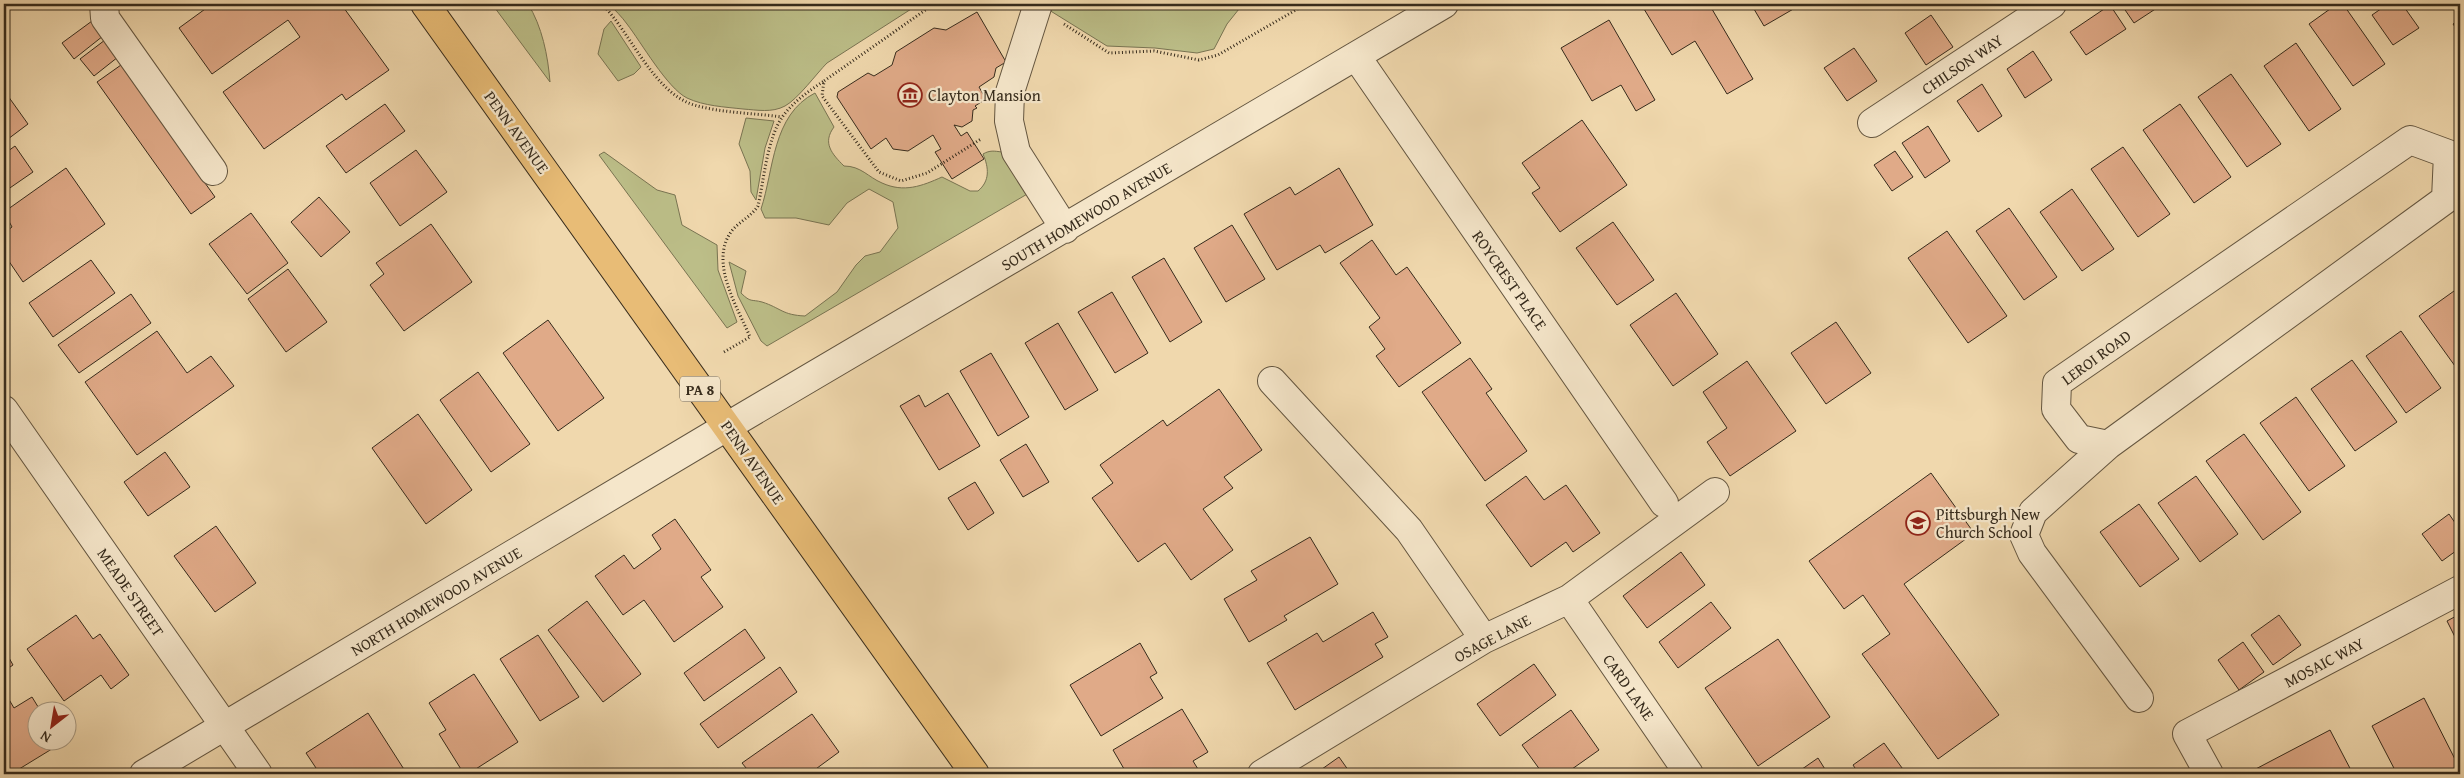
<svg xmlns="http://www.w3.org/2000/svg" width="2464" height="778" viewBox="0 0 2464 778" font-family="'Gentium Book Plus',serif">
<rect width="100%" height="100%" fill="#f0d8ad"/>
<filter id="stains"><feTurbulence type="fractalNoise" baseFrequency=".004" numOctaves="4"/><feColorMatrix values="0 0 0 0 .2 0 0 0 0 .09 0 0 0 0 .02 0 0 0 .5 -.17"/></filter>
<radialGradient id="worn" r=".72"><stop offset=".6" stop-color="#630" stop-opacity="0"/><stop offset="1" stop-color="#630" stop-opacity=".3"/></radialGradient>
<path fill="#bcbe88" stroke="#797452" d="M492,4H528C542,26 548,56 550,82Z
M609,4H919L827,63C817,73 798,99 785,106C772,113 757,110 743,109C725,107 704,106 687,98C667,88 641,42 627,24C622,17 615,10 609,4Z
M1051,4H1243L1227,24L1214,49L1197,53L1155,48L1107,46L1049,10Z
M611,21L641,67L634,74L618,81L598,54L604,29Z
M815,93L834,127C822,143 832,154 844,166C861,166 868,177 882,183C904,193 922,186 942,177L970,191H978C990,181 989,168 983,154C990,150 994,151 1002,152L1029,193L767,346L761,341L738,296L729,262L746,271L741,293C751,303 751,299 762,302C781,308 782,315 805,316L837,292L856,265L865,256L880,252L898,228L893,202L869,189L847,203L829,225L796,218H765L761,209C774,170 772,115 815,93Z
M746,118L774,121L765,148L756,200L751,192L750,171L739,144Z
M604,152L657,190L675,195L682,225L717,245L718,270L737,322L727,328L599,155Z"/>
<path fill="#e0aa88" stroke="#362b1c" d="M212,4H341L389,70L346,100L342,94L264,149L223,92L300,37L288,20L212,74L179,28Z
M1652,4H1709L1753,79L1727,94L1695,41L1672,55L1644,9Z
M1751,4H1802L1764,26Z
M2121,4H2163L2134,23Z
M2337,4H2343L2385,64L2353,86L2309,24Z
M2388,4H2402L2419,28L2393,45L2372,15Z
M2110,5L2126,29L2086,55L2070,32Z
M977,12L1006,62L996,68L994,77L979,87L986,99L975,106L977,108L973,110L972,121L962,127L954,125L961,136L967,132L984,159L952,179L935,152L941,149L933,135L908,151L893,149L886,138L871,149L837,97L838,92L868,73L874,76L892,65L896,52L934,28L946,30Z
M1931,15L1953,47L1926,65L1905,33Z
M2460,19V34L2453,24Z
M1609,20L1655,100L1636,111L1621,85L1592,101L1561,48Z
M92,21L103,36L74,59L62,43Z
M105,40L118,57L94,76L80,59Z
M2296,43L2341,109L2309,131L2264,66Z
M1854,48L1877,81L1847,101L1824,68Z
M2033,51L2052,80L2025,98L2007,69Z
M121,65L215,197L191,214L97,82Z
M2231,74L2281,144L2247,167L2198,97Z
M1982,84L2002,116L1978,132L1957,101Z
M8,96L28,124L4,142V99Z
M385,104L405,131L346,173L326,146Z
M2180,104L2231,177L2194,203L2143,130Z
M1582,120L1627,185L1560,232L1532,193L1540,188L1522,163Z
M1928,126L1950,161L1925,178L1902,143Z
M15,146L33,172L4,192V154Z
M2123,147L2170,214L2138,237L2091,169Z
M416,150L447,192L400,226L370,183Z
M1895,151L1913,177L1892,191L1874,165Z
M66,168L105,224L23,282L4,254V233L12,227L4,212Z
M1339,168L1373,225L1325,253L1320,245L1277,270L1244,214L1290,187L1295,195Z
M2072,189L2114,249L2082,271L2040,212Z
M319,197L350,232L321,257L291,222Z
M2009,208L2057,277L2024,300L1976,231Z
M251,213L288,263L247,294L209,244Z
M1613,222L1654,280L1617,305L1576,248Z
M431,224L472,282L404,331L370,285L384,274L376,263Z
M1232,225L1265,279L1226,302L1194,248Z
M1947,231L2007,316L1968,343L1908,258Z
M1372,240L1396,275L1407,267L1461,343L1399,387L1376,356L1385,349L1369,327L1380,318L1340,263Z
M1164,258L1202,322L1170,342L1132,277Z
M91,260L115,293L53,337L29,303Z
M288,269L327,322L286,352L248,299Z
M2454,291L2460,300V373L2419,316Z
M1112,292L1148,353L1115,373L1078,312Z
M1676,293L1718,354L1673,386L1630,325Z
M131,294L151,323L79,373L58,345Z
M548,320L604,398L558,431L503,353Z
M1836,322L1871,373L1826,404L1791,353Z
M1058,323L1098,390L1065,410L1025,343Z
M157,331L187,373L211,356L234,386L137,455L85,382Z
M2401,331L2441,388L2406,413L2366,356Z
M991,353L1029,417L998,436L960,371Z
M1470,358L1492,389L1486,393L1527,451L1485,481L1422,392Z
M2352,360L2397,422L2355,451L2311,389Z
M1747,361L1796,431L1730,476L1707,442L1727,428L1703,392Z
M478,372L530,444L491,472L440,400Z
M1219,389L1262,450L1224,477L1233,488L1203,509L1233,550L1191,580L1165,543L1138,562L1092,498L1113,483L1100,465L1163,420L1167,426Z
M948,393L980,446L939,470L900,406L919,395L925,407Z
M2296,397L2345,466L2309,491L2260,423Z
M418,414L472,490L426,524L372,448Z
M2244,434L2301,512L2263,540L2206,461Z
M1026,444L1049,482L1023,497L1000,460Z
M165,452L190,487L148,516L124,482Z
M1931,473L1974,533L1904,584L1999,715L1938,759L1862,654L1890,634L1863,595L1844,609L1809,561Z
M1526,476L1544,500L1566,485L1600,533L1573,552L1566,542L1531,567L1486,505Z
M2196,476L2238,534L2200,562L2158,503Z
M975,482L994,513L968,530L948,498Z
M2139,504L2179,559L2140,587L2100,532Z
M2449,514L2460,530V548L2442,561L2422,534Z
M675,519L711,570L701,577L723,607L674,642L644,600L623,615L595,576L624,555L634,569L661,549L652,535Z
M216,526L256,583L215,612L174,556Z
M1310,537L1338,584L1284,616L1287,620L1249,642L1224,599L1257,580L1251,571Z
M1681,552L1705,585L1647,628L1623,596Z
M587,601L641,674L603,702L548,630Z
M1711,602L1731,628L1678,668L1659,642Z
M1373,612L1388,637L1375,644L1383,657L1295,710L1267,663L1317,633L1323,642Z
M2460,614V647L2447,621Z
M76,615L93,639L100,634L129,675L111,689L101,675L64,701L27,649Z
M2279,615L2301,645L2273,665L2251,635Z
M745,629L765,658L704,701L684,673Z
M538,635L579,697L540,721L500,659Z
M1778,639L1830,717L1758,766L1705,688Z
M2243,642L2264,672L2239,690L2218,660Z
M1140,643L1157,673L1150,677L1163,698L1101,736L1070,685Z
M4,649L13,665L4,671Z
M1534,664L1556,695L1500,736L1477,704Z
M780,667L797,692L718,748L700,724Z
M474,674L518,742L468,774H464L439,734L446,730L429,703Z
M4,691L14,708L32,697L40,710H38V740H58L60,744L11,774H4Z
M2424,698L2460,769V774H2397L2372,726Z
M1182,709L1208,752L1193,761L1201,774H1127L1113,750Z
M1571,710L1599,750L1565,774H1543L1522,745Z
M368,713L407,774H320L306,753Z
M812,714L839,752L809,774H751L742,763Z
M2330,730L2353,774H2251L2250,772Z
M1884,743L1905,772L1859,774L1853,765Z
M1339,757L1351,774H1315Z
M1818,758L1828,774H1795Z"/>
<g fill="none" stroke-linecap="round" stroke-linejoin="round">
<g stroke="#645640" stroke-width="30">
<path id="minor" d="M104,4L105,18L213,171
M1038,4L1010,92L1009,121L1016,152L1065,229
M1356,56L1664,503
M1872,123L2052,4
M2410,140L2448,154L2446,199L2108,445L2079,439L2056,409L2057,383Z
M1272,381L1409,530L1484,639
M4,410L258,774
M2108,445L2033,512L2024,535L2032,553L2139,698
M1569,599L1689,774
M144,774L728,426L1444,4
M1262,774L1484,639L1569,599L1715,492
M2209,774L2187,734L2460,590"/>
</g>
<g stroke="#362b1c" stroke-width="30">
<path id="highway" d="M425,4L975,774"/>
</g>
<path stroke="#362b1c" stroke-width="3" stroke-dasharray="1 2.5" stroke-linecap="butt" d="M602,4C631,33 653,92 694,105C722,113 753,113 782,117
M934,4L824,81L822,96L879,172L901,181L927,173L981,139
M1064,24L1109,53L1154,51L1199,60L1218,55L1306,4
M724,352L750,337C738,308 709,263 731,232C738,222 751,217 758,206C764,180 767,138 783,116C794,101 809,91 824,81"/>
<use href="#minor" stroke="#f5e6ca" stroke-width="28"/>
<use href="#highway" stroke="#e8bc76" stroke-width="28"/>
</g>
<defs>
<g id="museum-ring" transform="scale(1.25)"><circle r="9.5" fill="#f5e6ca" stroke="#8f2418" stroke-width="1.5"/><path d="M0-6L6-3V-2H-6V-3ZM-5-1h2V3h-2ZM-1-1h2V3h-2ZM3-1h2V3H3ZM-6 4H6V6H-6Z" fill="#8f2418"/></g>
<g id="school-ring" transform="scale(1.25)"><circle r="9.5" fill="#f5e6ca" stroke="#8f2418" stroke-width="1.5"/><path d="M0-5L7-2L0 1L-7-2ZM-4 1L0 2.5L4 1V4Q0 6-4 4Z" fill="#8f2418"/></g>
</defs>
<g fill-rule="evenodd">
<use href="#museum-ring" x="910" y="95"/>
<use href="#school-ring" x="1918" y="523"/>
</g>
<g text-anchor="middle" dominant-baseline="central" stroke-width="4.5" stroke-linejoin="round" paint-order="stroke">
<rect fill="#f5e6ca" stroke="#6f6350" stroke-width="1" x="680" y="376.5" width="40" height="25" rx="4"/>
<g font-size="15" font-weight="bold" fill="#362b1c">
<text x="700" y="389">PA 8</text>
</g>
<g font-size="16" fill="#362b1c" stroke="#f5e6ca">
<text transform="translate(1962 64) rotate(-34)">CHILSON WAY</text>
<text transform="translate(517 132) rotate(54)">PENN AVENUE</text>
<text transform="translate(1086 216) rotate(-31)">SOUTH HOMEWOOD AVENUE</text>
<text transform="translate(1510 280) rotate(55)">ROYCREST PLACE</text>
<text transform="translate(2096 357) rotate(-36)">LEROI ROAD</text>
<text transform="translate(753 462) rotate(55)">PENN AVENUE</text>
<text transform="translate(131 592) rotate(55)">MEADE STREET</text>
<text transform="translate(436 601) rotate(-31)">NORTH HOMEWOOD AVENUE</text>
<text transform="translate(1492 638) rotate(-28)">OSAGE LANE</text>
<text transform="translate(2324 662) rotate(-28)">MOSAIC WAY</text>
<text transform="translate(1629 687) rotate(55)">CARD LANE</text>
</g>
<g font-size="16" fill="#362b1c" stroke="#f5e6ca" text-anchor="start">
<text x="928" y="95">Clayton Mansion</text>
<text x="1936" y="514">Pittsburgh New<tspan x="1936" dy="18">Church School</tspan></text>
</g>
</g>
<rect width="2464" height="778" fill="none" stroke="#f0d8ad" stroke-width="20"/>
<rect x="5" y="5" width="2454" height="768" fill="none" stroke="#362b1c" stroke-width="2.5"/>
<rect x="10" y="10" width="2444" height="758" fill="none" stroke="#362b1c"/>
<g transform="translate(52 726) rotate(211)"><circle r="24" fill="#f5e6ca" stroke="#a99b84"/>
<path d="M0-4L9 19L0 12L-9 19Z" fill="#8f2418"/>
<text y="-8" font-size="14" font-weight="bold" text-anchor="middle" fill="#362b1c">N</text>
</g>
<rect width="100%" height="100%" filter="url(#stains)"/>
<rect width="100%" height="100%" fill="url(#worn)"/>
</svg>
